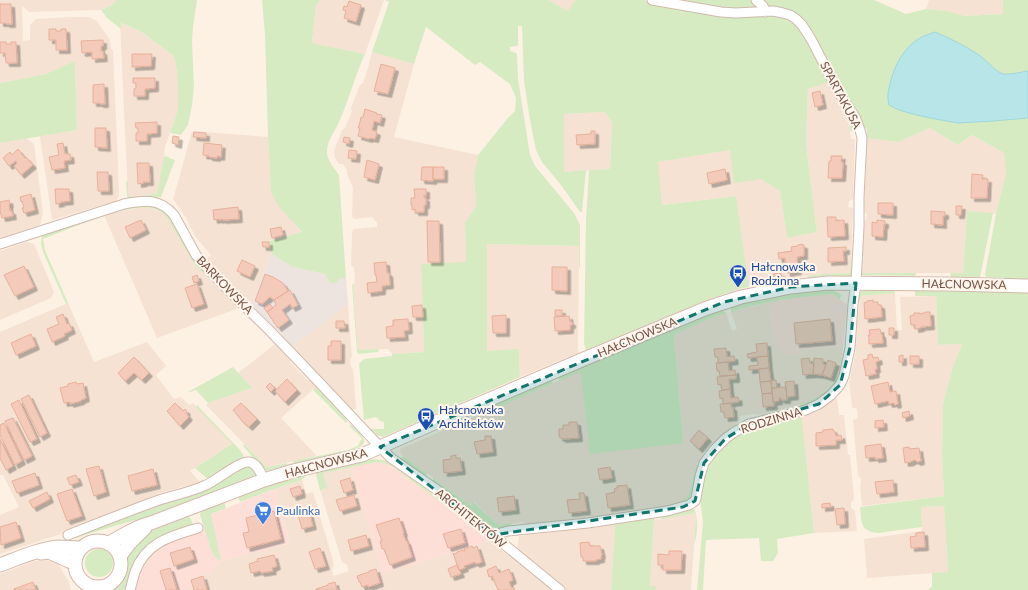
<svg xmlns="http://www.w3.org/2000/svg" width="1028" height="590" viewBox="0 0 1028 590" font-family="Lato,sans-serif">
<defs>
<filter id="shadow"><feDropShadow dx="3.5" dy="3.5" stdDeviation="0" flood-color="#0004"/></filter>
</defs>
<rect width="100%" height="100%" fill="#fdf1e4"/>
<path fill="#f5e2d2" d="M0,0H116L111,6L101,10L29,12L22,6L23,41L30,40V25L36,19L73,17H89L97,21L110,40L111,49L113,50L118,165L119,197L116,201L52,220L40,136L77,130L75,62L46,74L0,83Z
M320,0H384L365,54L312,43L316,6Z
M548,0H575L569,12Z
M929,0H1003L1004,14L964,16L947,11L926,9Z
M120,23L140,31L174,56L177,71L178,109L165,147L164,156L157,193L133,198L128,195Z
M372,52L414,64L394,137L478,155L474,175L476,206L465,223L466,263L421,264L424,352L392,354L388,349L358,350L353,284L355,282L354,268L351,265L352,233L353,229L377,227V223L372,217L355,219L352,217L353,188L347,174V170L343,164H339L335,158L334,151L342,130L345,128L352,111L351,108L360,85L363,83L369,65V63Z
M828,81L849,121L851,139H855L853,199L849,201L848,207L853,208L851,273L822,274L748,284L736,196L662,205L657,162L730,150L761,179L780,191L787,238L817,232L806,143L808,89Z
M605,112L612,123L610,169L564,172V114Z
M930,128L958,145L972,135L1004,153L1006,173L996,214L967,211L963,273H862L864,222L866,220L867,214L864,212L867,138L898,142Z
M192,131L268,137L271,192L293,222L302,233L270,241L271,253L252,305L206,259L211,255L195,236L185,216L173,199L180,175Z
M26,138L34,144L43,213L40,225L0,239V143Z
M146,207L159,211L163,213L167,218L193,263L239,308L157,338L104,215L125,210Z
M27,242L34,244L54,292L51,298L0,320V251Z
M487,244L579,246L578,353L520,377L519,350L487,351Z
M895,293L897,330H902L900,297L936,296L938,345L962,344L953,366L943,403L942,454L944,496L862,506L860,486L861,484V478L858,476L853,420L858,418L857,409L852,407L849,383L856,351L857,317L861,296Z
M769,302L773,339L796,355L806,350L843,346L840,371L833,384L821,396L809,402L761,415L753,414L740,416V419L735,427L704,453L697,464L688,496L683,501L677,504L595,517L565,520L527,525L522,522L498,525L473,501V507L401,454L400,449L581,371L683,443L674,334L706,320L726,313L732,331L737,329L731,312Z
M68,303L94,362L147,342L166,366L156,375L174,399L181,397L189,405L193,403L232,444L190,471L200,482L160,493L79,528L0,554V515L19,507L3,475H0V332Z
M348,304L352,357L350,359L351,367L353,369L356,408L351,410L291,347Z
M275,344L290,360V362L307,380H310L316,387L281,418L317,456L267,467L206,405L208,403L252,388L238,373Z
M837,398L839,415H844L848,455H850L854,497L853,501H851V508L855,511L857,531L814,533L802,417L818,411Z
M351,467L383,572L434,558L490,541L552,590H184L192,587L189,579L213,572V569L221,561L290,543L274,489L302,480L306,494L313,492L334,564L332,570L333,576L349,571L347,565L342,562L320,490L327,488L322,473Z
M944,506L948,572L867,578L864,539L922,531L921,507Z
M696,513L691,590H655V586H650L654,520Z
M615,525L611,590H566L517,550L519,536Z
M56,560L69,582L71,590H0V574L34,561Z"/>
<path fill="#fedfd7" d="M833,294L847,305L843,346L806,350L797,355L784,354L773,339L769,302L797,297Z
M377,462L384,463L393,467L455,513L490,541L434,558L383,572L351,467Z
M274,489L290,543L221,561L213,569V572L190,579L192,587L184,590H132L136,574L151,551L185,535L205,529L202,518Z"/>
<path fill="#ede4df" d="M271,253L292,267L325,274L329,282H337L340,278H346L348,304L291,347L283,339V335L277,329L275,331L252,305Z"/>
<path fill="#d7ebc2" d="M116,0H197L193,27L192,41L194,87L192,105L188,125L181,135L170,133L178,109L177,71L174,56L140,31L121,23V29L107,18L101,10L111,6Z
M262,0H320L316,6L312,43L365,54C355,76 349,99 339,122C335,132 326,142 327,153C328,162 335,169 339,175L346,278H340L337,282L333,284L329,282L325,274L292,267L271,253L270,241L302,232L279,207L271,192L268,137L265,35Z
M385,0H548L568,11L575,0H643L664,4L778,14L795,21L848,110L856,132L850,131L849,121L828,82L808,89L806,143L817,232L787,238L780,191L761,179L734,183L730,150L658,162L662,205L736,196L749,287L739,289L704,301L586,350L584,344L586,220L589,170L610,169L612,123L605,112L564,114V172L586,170L582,212H580L561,185L542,162L536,150L530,120L524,81L522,26H518V45L516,46L510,47V51L516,53L517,54L518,79L530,155L535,166L574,213L580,225V268L579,267V246L487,244V351L519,349L520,377L383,437L377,435L371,429H384V422L380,421L376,417L364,420L359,364L364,359L392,356V354L424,352L421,264L466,262L465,223L476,206L474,175L478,155L507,119L515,111L516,98L510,84L480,62L475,65L426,27L414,64L372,52L389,2Z
M662,0H753L759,8L745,11Z
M760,0H874L906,14L926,9L947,11L965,16L1003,14V0H1028V71C1022,72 1009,75 1003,74C996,72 985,59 979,55C965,46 950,38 935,32L919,38L907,49L898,62L892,75L894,108L899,110L930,118L958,123L994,121L1028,118V279L986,277L985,274L996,214L1006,173L1004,153L972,135L958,145L930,128L898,142L867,138V129L860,123L803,24L766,5Z
M75,61L77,130L0,143V83L46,74Z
M164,156L169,157V158L175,160L161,197L155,199H129L127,196L126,182L128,180V195L133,198L157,193Z
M138,204L156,207L167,213L212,278L210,280L193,263L167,218C156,204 141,207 125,210L124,207Z
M112,210L114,213L104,215L43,239L45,250L68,303L66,304L43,252L41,244L42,235Z
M967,211L993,213L980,277H951L950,273H963Z
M863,240L862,273H916L915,276L861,275L860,273L861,242Z
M851,260L855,263L852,276H822L808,278L807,276L822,274L850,273Z
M353,284L358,350L379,349L378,352L359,354L357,352L352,285Z
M831,288V290L839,293L841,295L840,299L833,294C798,297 764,301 731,312V306L767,295Z
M915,289L1028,290V590H928L932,586V573L948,572L944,506L921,507L922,527L878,533C859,531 862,522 860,507L944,496L942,454L943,403L953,366L962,344L938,345L936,296H915Z
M865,290H894L895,293L861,296L860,302L856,301L860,292Z
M721,309L726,313L706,320L674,335L683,443L590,454L581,372L559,381L560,375Z
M842,358L843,359L839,379L825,397L802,408L800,404C817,400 834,388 840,370C841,366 841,362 842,358Z
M233,367L252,388L208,403L196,390L190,392H188Z
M550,379L553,383L494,409V403Z
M316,387L345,417L347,422L346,423L313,390Z
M839,389L842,391C832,404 817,411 802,417L814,533L777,539L778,553L773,561H761L759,538L706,540L703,590H697L703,522L700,499L701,488L708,462L725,443L749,428L790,417Z
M197,405L239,449L243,454L244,458L240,459L209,480L195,468L232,444L196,407Z
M351,425C358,429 364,434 364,443L360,447L349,451L294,464L293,461L348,450L358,446L362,438L349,426Z
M244,444L267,467L287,463V465L267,471C257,465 251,454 243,446Z
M403,456L428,474L424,476L401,460Z
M374,459L388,461L396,466L455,512V513L393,467L384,463L377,462L323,473L327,488L320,490L316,475L317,472L362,461Z
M697,464L700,467L692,498L684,504L636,513L635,511C650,508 679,507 688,496Z
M249,466L253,468L256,472V476L136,521L135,520L88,534L67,541H64L65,538L67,537L242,467Z
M304,474L306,477L302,479V480L274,489L240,502L238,496L239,494Z
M433,478L473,507L472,501L498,525L513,523C505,530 500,531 491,526L436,485L433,482Z
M224,501L226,508L211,514L221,561L213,555L200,515L201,510Z
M692,508L695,510C698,519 698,535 694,544L696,513L661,519V515Z
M188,516L191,519L193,526L157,540L128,590H111L122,576L124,567L125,556L150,529Z
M652,516L654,518V520L650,586H656L655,590H611L615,525L593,527L594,524Z
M85 563a14 14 0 1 1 28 0a14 14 0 1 1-28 0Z"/>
<path fill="#b8e6e8" stroke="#9dd7da" d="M935,32C950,38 965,46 979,55C985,59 996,72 1003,74C1009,75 1022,72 1028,71V118L994,121L958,123L930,118L913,114L899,110L889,105C887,97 888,92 890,84C894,66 904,47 920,38C925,35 930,34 935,32Z"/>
<path fill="#f4cbbb" stroke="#e7b09a" filter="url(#shadow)" d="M349,1L361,5L356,22L344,18L346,11L343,10L344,6L347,7Z
M0,4H11L12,24H6V23H0Z
M49,29H56V31H61V29H66L67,50H56V40H49Z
M103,40V46H101V51H103L104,58L92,59V52L82,53L81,41Z
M0,42H6V44H11V42H16L17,63H6L5,53H0Z
M132,54H152L151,66L132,67Z
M381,64L395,68L388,94L374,91Z
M133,78H155V88L145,89V96H134V89L136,88V83H133Z
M104,84L105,104H100V103H93V85Z
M820,91L823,105L815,107L812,93Z
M365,109L377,113L376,114L382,115L380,123L374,121L373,126L372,130L377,132L375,139L370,138L369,139L358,136L360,128H358L360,122L361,117H363Z
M157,122V133L147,134V141H136V133H138V128H136L135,123Z
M95,128H106L107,148L95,147Z
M591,131H595V144L577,145L576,135L591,134Z
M194,132L206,133V138L193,137Z
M173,136L179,137L178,145L172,143Z
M344,137L350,138L349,144L343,142Z
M63,143L65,154H70L71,160L64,161L65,168L52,170L49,157L59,155L57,144Z
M204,143L222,145L221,157L217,156V158L209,157V156L203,155Z
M18,149L25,158L26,157L33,165L21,175L14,166L17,163L16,161L9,166L3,158L10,152L12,155Z
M349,150L357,151L356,159L348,158Z
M831,156H842L841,162H843L842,178H828L829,161H831Z
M367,160L379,164L375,180L364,177Z
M137,163H149L150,182H143L144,183L138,184Z
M422,167H433V181L421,180Z
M433,167H444V179H433Z
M725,169L727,180L709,184L707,173Z
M97,172H108L109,191H98Z
M972,174L983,175L982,179H988L987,198H971Z
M55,189H69L70,201L61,202V203L56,204Z
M414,189H426V196L424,195V198H426V205H424V212H415V209L412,210V205H411V198H415Z
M31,194L35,210L24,213L22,208H24L22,201L21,202L20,197Z
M9,200L10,204L9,205L10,211H12L13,216L2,218L0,211V202Z
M878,203H893V215L878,214Z
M956,206H962L961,215H956Z
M238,207L239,219L223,220V219L219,220V219L214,220L213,210Z
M931,211L945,212V216H943V225L931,224Z
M827,217H836V221L844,220L845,236L828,237Z
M141,220L146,230L130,238L125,227Z
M877,220L885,221V225L884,224L883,237L872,236V222L877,223Z
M427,221H439L440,262H428Z
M281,227L283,235L272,238L270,229Z
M262,242H269V247H263Z
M802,244V245H804V256L797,257L798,271L787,273L785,258L779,259L778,253L792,251L791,247L798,246V245Z
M846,247V251H843L844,261L828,262V248Z
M242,260L255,266L250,277L237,271Z
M386,262L387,273H389L390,285L382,286V291L368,293L367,283L377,282L376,275H375L374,263Z
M24,266L34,287L15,296L4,275Z
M552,267H567V291L552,290Z
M781,273L782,278L774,279L773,274Z
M265,274L273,277L283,283L288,291L274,300L270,297L262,304L255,301Z
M197,275L199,281L194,283L192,277Z
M197,284L204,304L192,308L185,288Z
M290,290L298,305L292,308L290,304L282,310L289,320L278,328L267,312L276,305L274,300Z
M873,300V302H878V305H881L882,317L865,319L864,303L867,302V301Z
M270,304L273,308L267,312L264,308Z
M422,305L423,317H413L412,306Z
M555,310H562V316H555Z
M925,312H930L931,326L921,327V328L915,329V325H911L910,316L914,315V313H920V314L924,313Z
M63,314L67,324L69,323L72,330L64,334L65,336L52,342L47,329L59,324L56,317Z
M506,315V333H493L492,316Z
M569,316L570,322H572V325H570V330L555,331L554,317Z
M408,319L409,330L404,331L405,337L387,338L386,327L393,326V320Z
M830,319L832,341L796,344L794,323Z
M336,321H344L345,328H336Z
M889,328H894V335H889Z
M880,329L881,334H882L883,343L869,344V338L868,335H870L869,330Z
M31,334L36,346L16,355L11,343Z
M331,341H341V360H328V346H331Z
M767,343L768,356L748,358L747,354L757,352L756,344Z
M726,348L727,357L734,356L735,361L718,363V357H715L714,349Z
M872,354L873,358L878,357L879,361L876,362L877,369L875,370L876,374L866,376L863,360L868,359V355Z
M903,355V362H899V356Z
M768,356L769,368L749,370V366L758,365L757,357Z
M910,356H919V364H910Z
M134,357L149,373L142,380L134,373L125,381L118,373Z
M809,358L810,363L814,364L813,374L803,375L801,359Z
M814,358L823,359V364L826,365L822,375L813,374Z
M828,360L836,363L831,378L822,375Z
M728,362L729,371L735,370L736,375L720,376L719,371H717L716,363Z
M769,368L771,381L760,382L759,369Z
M736,375V379H729L730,389L722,390L721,384L718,385L717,377Z
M287,379L297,390L285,402L275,391Z
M776,380L777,388H772L771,381Z
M771,381L772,393L762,394L760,382Z
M794,381L795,396L787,397L785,382Z
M76,382L77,384L83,383L86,398L81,400V401L70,404V402L64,403L60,388L68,386V384Z
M888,382L890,392L896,391L898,404L895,405L894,403L889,404L888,401L875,404L871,386Z
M270,383L275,388L271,392L266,387Z
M786,387L787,400H781V398H779V401L773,402L772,388Z
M730,389L731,398L738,397L739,402L723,404V398L720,399L719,391Z
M772,393L774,406L763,407L762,394Z
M29,395L47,433L40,437L21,399Z
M19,400L37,439L30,442L11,404Z
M175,403L183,411L185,409L187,412L186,413L189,417L180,426L167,411Z
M241,403L257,419L249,427L241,420L239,417L233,410Z
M731,403V407H733L734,417L725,418L724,412H721L720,404Z
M909,411L910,416L903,418L902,413Z
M13,418L32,456L24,460L5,421Z
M883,420L884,427L875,428V421Z
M569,422H577L579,438L563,439L559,437V429H563V425H569Z
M4,423L22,461L15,465L0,435V425Z
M833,429L834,432H835L836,436L841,435L842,440H836V445L816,446V433L823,432V430Z
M699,430L708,438L699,449L690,441Z
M485,436H491L493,452L477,454L474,442L485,440Z
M0,439L13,466L6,470L0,458Z
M881,444L883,458L875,459V457L866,458L865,446Z
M909,447V449L919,448L921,461L917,462L915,460L912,461L911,462L905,463L903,448Z
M456,455V458H460L462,471L444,473L443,460L451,459V456Z
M99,466L106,492L94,496L86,469Z
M610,467L612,478L600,480L598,469Z
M153,469L157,485L132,491L128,476Z
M35,473L39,485L17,493L12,481Z
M76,475L79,482L70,485L67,478Z
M350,478L353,490L344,493L340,481Z
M893,480L894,492L877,494L875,482Z
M627,485L630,505L608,508L606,494L615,492L614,489L617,488V486Z
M300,486L302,494L293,497L290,489Z
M72,489L82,516L67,521L57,494Z
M47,492L50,499L33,508L29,501Z
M579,493H584L587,511L569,513L567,500L580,499Z
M354,495L357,506L340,511L336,500Z
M514,496L516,510L499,512L497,498Z
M830,503L831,507L822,508V504Z
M308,508L313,526L302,529L297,511Z
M844,508L845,524L837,525L835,509Z
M274,511L281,539L247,548L243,533L249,532L246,518Z
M399,518L404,533L403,534L406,541H407L412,557L390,565L384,549H382L380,541H382L376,525Z
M16,522L21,538L1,545L0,527Z
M461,529L465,543L448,548L443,534Z
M924,532L925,547L911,548L910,537L916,536V533Z
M366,535L369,546L351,551L348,540Z
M589,542L590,546H600L602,555L601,556V559L596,560V561H583V557H581L580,543Z
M472,546L473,548L477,546L482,562L476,564L475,562L464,566L465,568L459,570L453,553L454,554L457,553V552L463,550V551H465L464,549Z
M190,547L194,559L174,566L170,553Z
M320,548L326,566L315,569L309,552Z
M669,551H682L681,570H663V565H658V554L669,555Z
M274,555L277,566L272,568L273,571L261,573L260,571L251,573L249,564L258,561L257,559Z
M457,565L461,574L451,577L448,569Z
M496,566L499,573L509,569L513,580L509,582L511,587L514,588V590H498L492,576L489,577L487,570Z
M170,568L177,590H166L160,571Z
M376,569L380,583L368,587V585L362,587L360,582H359L357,576L369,572V571Z
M203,576L207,590H194L191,580Z
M33,582L36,590H14V589Z
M335,582L337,590H316V589L328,585V584Z"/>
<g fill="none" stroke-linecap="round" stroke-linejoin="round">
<g stroke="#d1b9ac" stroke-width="11">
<path id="street" d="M756,0L763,6L765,12
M0,244L124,204C144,200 160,198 174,215L196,255C218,282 245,306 270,331C309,371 347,412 385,452L391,458L440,492L560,590
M68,535C98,523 129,511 159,500C175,495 191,492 206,485C216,481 239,461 249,462C257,463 261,473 264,480
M493,535L508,531L588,523L667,511L689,505L695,501L696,498L700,476L704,463L714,450L725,439L733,433L749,424L806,410L819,404L831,395L840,385L844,376L850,348L853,304L856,283L859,227V197L862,138L860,130L855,117L839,93L811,39L802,25L796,19L790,15L783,13L773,11L736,13L721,12L652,0
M130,590C132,584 133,578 135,572C146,542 171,536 198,528"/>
</g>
<g stroke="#d4b8aa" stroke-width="15">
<path id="secondary" d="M75 564a23 23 0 1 1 46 0a23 23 0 1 1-46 0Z
M109,543C124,535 134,527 151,523L264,480L293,471L362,455L441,420L584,359L707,308L741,297L791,287L828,283L948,284L1028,286
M41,553L49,552L69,561L75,564
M120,556L129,544L145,528
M0,565C19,558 38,549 58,547C66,547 74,548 81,548"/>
</g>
<use href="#street" stroke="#fff" stroke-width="9"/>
<use href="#secondary" stroke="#fff" stroke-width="13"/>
</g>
<path fill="#0f766e" fill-opacity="0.2" stroke="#0f766e" stroke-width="3" stroke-dasharray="8 5" stroke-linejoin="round" d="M856,283L850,348L840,385L819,404L749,424L725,439L704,463L695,501L683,507L493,535L380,447L724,302L791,287Z"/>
<defs>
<g id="bus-pin" transform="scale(0.9)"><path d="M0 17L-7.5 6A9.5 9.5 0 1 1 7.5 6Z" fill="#1a4fb4" stroke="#fff5eb"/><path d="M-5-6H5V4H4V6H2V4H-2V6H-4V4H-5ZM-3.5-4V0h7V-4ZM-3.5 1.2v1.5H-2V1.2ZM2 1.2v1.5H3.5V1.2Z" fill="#fff"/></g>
<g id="supermarket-pin" transform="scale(0.9)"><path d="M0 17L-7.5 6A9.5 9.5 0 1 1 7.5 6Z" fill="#3f7fe0" stroke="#fff5eb"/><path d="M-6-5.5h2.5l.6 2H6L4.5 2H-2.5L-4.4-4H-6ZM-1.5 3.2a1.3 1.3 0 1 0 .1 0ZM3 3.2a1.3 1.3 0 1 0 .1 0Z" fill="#fff"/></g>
</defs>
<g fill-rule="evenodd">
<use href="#bus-pin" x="738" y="273"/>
<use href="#bus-pin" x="426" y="416"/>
<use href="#supermarket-pin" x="263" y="510"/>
</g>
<g text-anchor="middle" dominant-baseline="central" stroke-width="4" stroke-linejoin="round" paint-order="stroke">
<g font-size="12" fill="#775448" stroke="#fff5eb">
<text transform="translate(841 95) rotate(62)">SPARTAKUSA</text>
<text transform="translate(964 284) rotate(1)">HAŁCNOWSKA</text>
<text transform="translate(225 285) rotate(46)">BARKOWSKA</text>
<text transform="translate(637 337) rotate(-23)">HAŁCNOWSKA</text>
<text transform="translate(771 420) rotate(-17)">RODZINNA</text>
<text transform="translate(326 463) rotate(-15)">HAŁCNOWSKA</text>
<text transform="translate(471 518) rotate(39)">ARCHITEKTÓW</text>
</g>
<g font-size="12" fill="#164399" stroke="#fff5eb" text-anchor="start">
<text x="751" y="266">Hałcnowska<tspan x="751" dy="14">Rodzinna</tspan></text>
<text x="439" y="409">Hałcnowska<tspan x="439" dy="14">Architektów</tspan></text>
</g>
<g font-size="12" fill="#366cbe" stroke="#fff5eb" text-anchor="start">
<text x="276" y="510">Paulinka</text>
</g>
</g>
</svg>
